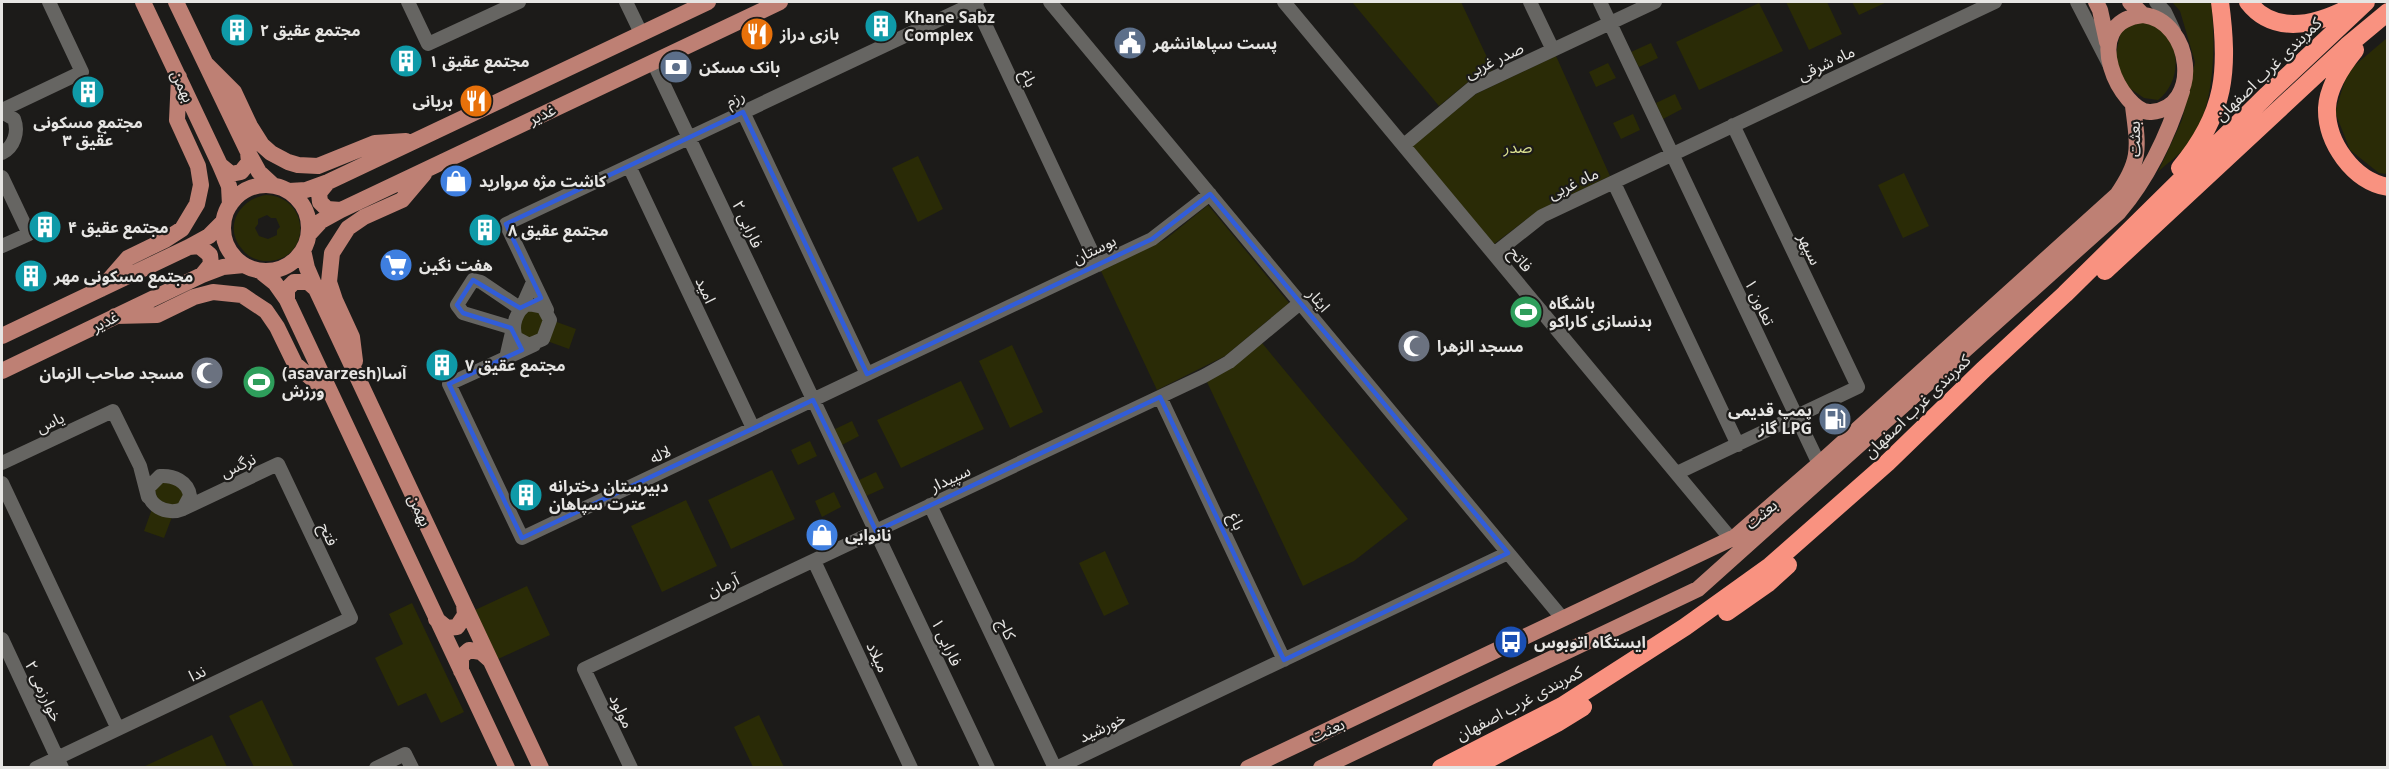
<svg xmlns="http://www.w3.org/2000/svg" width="2389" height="769" viewBox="0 0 2389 769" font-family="'Noto Sans','Noto Sans Arabic',sans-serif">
<rect width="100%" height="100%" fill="#1c1b19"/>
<path fill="#2a2b06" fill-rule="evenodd" d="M1352,2H1461L1493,70L1468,82L1439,106Z
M1786,2H1827L1842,34L1809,50Z
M1852,2H1887L1859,15Z
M2172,2H2211C2216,43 2215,104 2192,140C2184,152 2168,162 2158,172L2182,120L2195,62L2180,11Z
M1759,3L1783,51L1699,90L1676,42Z
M2136,19C2141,19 2146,19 2151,20C2155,21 2158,26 2161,29C2182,48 2180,83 2158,100L2144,98L2125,85L2115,58L2121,31Z
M2387,38V174L2379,173L2350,150L2335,112L2348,71Z
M1651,43L1658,58L1639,67L1631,52Z
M1556,56L1610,176L1539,210L1494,244L1412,146L1476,94Z
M1608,63L1616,78L1596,87L1589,72Z
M1675,94L1682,109L1663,119L1656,103Z
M1633,114L1640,130L1621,139L1613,123Z
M918,156L943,209L918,222L892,168Z
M1904,173L1929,226L1903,238L1878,185Z
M266,195C312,197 311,261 267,261C257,261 248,257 242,249C223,227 239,199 266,195ZM267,215L271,218H276L280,227L277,230V235L268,239L259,236L255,228L258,224V219Z
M1208,205L1289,303L1225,356L1157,390L1101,271L1166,239Z
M537,310L544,320L540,332L533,339L521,335C520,325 521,319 527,311Z
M554,321L576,329L569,349L547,341Z
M1262,343L1408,519L1354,561L1303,586L1207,382L1233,367Z
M1012,345L1043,412L1010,428L979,361Z
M961,381L984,429L901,468L877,420Z
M852,421L859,436L840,446L833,430Z
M810,441L817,456L798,465L791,450Z
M772,470L795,519L731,549L708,500Z
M876,472L884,488L864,497L857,481Z
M164,482L177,485L184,492L182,502L173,506L158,500L154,488Z
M834,492L841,507L822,517L815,501Z
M686,500L717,566L662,592L631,526Z
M152,509L172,517L164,538L144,531Z
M1105,551L1129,604L1104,616L1079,563Z
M527,586L550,635L498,659L475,610Z
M412,603L464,712L441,723L426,693L398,706L375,658L403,644L389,614Z
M262,700L294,767H254L229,716Z
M759,715L784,767H753L734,727Z
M212,735L227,767H143Z"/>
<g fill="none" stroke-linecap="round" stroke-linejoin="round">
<path stroke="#666562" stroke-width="14" d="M408,2L428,44L519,2
M626,2L641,33
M1050,2L1563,619
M1284,2L1731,539
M1530,2L1553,50
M1600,2L1819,464
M2077,2L2109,64
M2156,2L2165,12L2174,31
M975,3L1098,265
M653,62L988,768
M2,110L82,72L49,2
M2,112L14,119C19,132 14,147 2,153
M743,112L867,374
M1404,145L1472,88L1655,2
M629,166L753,428
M2,177L29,234L2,246
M1614,183L1738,445
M1494,254L1542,216L1995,2
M528,304L543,307L550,320L543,339L529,345L516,338C511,326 516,310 528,304Z
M547,310L506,224L977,2
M534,345L449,384L522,538L1152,239L1210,194
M506,358L513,328L463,313L457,305L473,280L481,282L521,309L533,282
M1160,397L1284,660
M2,463L113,411L140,466L148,497
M1677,473L1858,387L1733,125
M160,476C173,475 188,481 190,496L183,509C167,516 145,505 149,487Z
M2,483L118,729
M930,505L1055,768
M814,561L911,768
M2,639L62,768
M36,768L351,618L278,464L183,509
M376,768L405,754L412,768
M631,768L584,669L1204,376L1229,362L1300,303
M1056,768L1508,553"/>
<path stroke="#be8074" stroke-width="16" d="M143,2L220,165L229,186L230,205
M176,2L248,152L259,172L273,185
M2096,2L2100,10L2107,42
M2130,2L2143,15
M2143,15C2192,20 2203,108 2151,112C2122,114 2076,22 2143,15Z
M206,64L234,92L250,126L262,145L271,153L288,162L298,165L318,166L375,143L406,141
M220,165L231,174L241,172L249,162L248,152
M328,182L319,193L320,202L327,209L341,210
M223 228a43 43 0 1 1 86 0a43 43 0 1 1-86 0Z
M289,191L306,190L328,182L708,2
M309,234L321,221L341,210L780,2
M189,247L199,246L210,255L211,264L202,275
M303,250L307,268L316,289L541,768
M260,271L275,283L287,300L507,768
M101,289L128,258L165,240L182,229L197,204L201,185L198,166L177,120L179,77
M287,300V289L294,282H308L316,289
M115,316L157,315L194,297L213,292L242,295L266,311L277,327L295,364L326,391
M2,336L189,247L209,236L223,222
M355,361L352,337L335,300L329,282L332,253L348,228L364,217L402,200L424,174
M2,371L202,275L223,267L244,265
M436,619L447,628L457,627L465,615L464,604
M461,671V657L469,650L481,652L490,660
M1248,768L1735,537L1819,464L2117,195C2142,159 2138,147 2133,106
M1321,768L1698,589L2119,212C2149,176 2168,136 2182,91"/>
<path stroke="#f99280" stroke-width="18" d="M2248,2C2276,38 2322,23 2356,4
M2355,50C2342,66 2328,87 2327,108C2326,142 2353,181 2388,187
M2180,168C2226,113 2229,70 2220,2
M2105,271L2347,46L2388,12
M1727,612L1767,584L1788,565
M1441,768L1562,706L1685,627L1770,566L1887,463L1983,370L2065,294L2267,95L2366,2
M1472,768L1557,723L1583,707"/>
</g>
<path fill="none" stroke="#315dd9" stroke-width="4.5" stroke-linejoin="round" d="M743,112L867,374L1152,239L1210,194L1508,553L1284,660L1160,397L876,531L813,400L522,538L449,384L522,350L511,328L463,313L457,305L473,280L520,308L541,298L506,224Z"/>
<defs>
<g id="building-disc" transform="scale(1.725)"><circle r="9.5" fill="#0f9aa8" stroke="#1c1b19"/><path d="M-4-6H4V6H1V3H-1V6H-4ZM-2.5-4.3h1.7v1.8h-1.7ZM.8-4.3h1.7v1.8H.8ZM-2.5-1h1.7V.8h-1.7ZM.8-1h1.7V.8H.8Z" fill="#fff"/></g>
<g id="restaurant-disc" transform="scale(1.725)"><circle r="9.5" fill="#e8710a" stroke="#1c1b19"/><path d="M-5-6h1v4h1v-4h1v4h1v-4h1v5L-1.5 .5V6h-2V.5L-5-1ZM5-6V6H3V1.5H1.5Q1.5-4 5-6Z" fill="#fff"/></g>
<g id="civic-disc" transform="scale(1.725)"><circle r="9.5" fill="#5c6f8a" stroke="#1c1b19"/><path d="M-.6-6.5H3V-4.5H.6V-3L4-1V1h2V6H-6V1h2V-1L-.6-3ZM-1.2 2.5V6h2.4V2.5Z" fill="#fff"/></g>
<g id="bank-disc" transform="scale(1.725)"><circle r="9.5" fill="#5c6f8a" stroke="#1c1b19"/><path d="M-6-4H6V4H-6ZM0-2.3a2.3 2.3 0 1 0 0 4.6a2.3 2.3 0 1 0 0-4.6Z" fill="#fff"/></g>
<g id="shop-disc" transform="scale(1.725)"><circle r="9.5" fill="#3f7fe0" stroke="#1c1b19"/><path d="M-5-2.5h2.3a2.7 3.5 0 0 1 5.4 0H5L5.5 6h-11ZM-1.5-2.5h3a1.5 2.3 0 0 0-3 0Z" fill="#fff"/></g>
<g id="supermarket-disc" transform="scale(1.725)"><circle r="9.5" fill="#3f7fe0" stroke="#1c1b19"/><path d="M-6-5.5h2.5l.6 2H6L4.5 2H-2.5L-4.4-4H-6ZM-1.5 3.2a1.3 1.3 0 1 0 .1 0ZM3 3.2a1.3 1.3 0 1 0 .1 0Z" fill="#fff"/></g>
<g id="stadium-disc" transform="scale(1.725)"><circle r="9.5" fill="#2e9e5b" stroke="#1c1b19"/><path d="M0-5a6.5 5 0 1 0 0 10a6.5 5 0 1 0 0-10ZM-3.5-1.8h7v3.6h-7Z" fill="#fff"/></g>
<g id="mosque-disc" transform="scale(1.725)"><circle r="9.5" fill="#6b7280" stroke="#1c1b19"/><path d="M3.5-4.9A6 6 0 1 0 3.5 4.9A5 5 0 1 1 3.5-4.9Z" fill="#fff"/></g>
<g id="fuel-disc" transform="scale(1.725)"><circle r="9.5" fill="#5c6f8a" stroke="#1c1b19"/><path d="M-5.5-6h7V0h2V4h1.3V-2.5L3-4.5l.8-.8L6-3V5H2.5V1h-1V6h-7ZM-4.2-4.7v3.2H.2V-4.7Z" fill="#fff"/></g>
<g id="bus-disc" transform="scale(1.725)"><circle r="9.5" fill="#1a4fb4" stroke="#1c1b19"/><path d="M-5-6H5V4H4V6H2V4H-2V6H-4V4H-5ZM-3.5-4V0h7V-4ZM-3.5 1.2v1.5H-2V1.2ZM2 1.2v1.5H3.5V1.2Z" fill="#fff"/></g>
</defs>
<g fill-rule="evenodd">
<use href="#building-disc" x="881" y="26"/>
<use href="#building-disc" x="237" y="30"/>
<use href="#restaurant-disc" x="757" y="34"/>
<use href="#civic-disc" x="1130" y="43"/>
<use href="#building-disc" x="406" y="61"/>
<use href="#bank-disc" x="676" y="67"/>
<use href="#building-disc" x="88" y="92"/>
<use href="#restaurant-disc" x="476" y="101"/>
<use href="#shop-disc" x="456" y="181"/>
<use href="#building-disc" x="45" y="227"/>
<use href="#building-disc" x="485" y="230"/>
<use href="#supermarket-disc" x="396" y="265"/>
<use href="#building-disc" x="31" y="276"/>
<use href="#stadium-disc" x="1526" y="312"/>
<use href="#mosque-disc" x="1414" y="346"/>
<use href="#building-disc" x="442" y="365"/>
<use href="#mosque-disc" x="207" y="373"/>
<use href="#stadium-disc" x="259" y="382"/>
<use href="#fuel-disc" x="1835" y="419"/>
<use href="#building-disc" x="526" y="495"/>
<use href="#shop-disc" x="822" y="535"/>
<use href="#bus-disc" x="1511" y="642"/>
</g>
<g text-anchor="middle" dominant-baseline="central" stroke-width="4.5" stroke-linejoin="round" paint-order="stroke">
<g font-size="16" font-weight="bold" fill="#e6e5e3" stroke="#1c1b19" text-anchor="start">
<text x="904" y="17">Khane Sabz<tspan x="904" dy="18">Complex</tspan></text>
<text x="260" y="30">مجتمع عقیق ۲</text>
<text x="780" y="34">بازی دراز</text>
<text x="1153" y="43">پست سپاهانشهر</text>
<text x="429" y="61">مجتمع عقیق ۱</text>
<text x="699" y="67">بانک مسکن</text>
<text x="453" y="101" text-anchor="end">بریانی</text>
<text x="88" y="122" text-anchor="middle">مجتمع مسکونی<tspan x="88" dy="18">عقیق ۳</tspan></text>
<text x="479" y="181">کاشت مژه مروارید</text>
<text x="68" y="227">مجتمع عقیق ۴</text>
<text x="508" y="230">مجتمع عقیق ۸</text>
<text x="419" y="265">هفت نگین</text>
<text x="54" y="276">مجتمع مسکونی مهر</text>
<text x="1549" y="303">باشگاه<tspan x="1549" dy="18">بدنسازی کاراکو</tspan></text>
<text x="1437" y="346">مسجد الزهرا</text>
<text x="465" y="365">مجتمع عقیق ۷</text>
<text x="184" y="373" text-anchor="end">مسجد صاحب الزمان</text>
<text x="282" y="373">(asavarzesh)آسا<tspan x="282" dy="18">ورزش</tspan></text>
<text x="1812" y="410" text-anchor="end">پمپ قدیمی<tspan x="1812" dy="18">گاز LPG</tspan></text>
<text x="549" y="486">دبیرستان دخترانه<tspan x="549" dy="18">عترت سپاهان</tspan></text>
<text x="845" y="535">نانوایی</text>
<text x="1534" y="642">ایستگاه اتوبوس</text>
</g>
<g font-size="16" fill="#e6e5e3" stroke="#1c1b19">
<text transform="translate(1494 60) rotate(-26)">صدر غربی</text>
<text transform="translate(1826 63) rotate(-25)">ماه شرقی</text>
<text transform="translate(2268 69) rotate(-44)">کمربندی غرب اصفهان</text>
<text transform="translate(1029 78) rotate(65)">باغ</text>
<text transform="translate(183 86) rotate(65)">بهمن</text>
<text transform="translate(735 98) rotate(-25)">رزم</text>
<text transform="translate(542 114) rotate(-25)">غدیر</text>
<text transform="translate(2134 139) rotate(-91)">بعثت</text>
<text transform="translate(1573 183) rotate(-25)">ماه غربی</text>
<text transform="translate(748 224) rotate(65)">فارابی ۲</text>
<text transform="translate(1094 249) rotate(-26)">بوستان</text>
<text transform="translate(1810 249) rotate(65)">سپهر</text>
<text transform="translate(1521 259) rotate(50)">فاتح</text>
<text transform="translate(706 290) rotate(65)">امید</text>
<text transform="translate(1319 300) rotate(50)">ایثار</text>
<text transform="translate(1760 302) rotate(65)">تعاون ۱</text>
<text transform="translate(105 321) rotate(-26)">غدیر</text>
<text transform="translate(1917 406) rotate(-44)">کمربندی غرب اصفهان</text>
<text transform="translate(50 422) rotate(-25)">یاس</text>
<text transform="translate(660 454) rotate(-25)">لاله</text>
<text transform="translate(238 465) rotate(-25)">نرگس</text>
<text transform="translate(950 478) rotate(-25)">سپیدار</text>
<text transform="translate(420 510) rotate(65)">بهمن</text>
<text transform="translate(1761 514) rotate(-41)">بعثت</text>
<text transform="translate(1237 521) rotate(65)">باغ</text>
<text transform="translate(329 534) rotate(65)">فتح</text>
<text transform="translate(723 585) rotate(-25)">آرمان</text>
<text transform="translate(1007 629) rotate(65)">کاج</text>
<text transform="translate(947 642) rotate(65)">فارابی ۱</text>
<text transform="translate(878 657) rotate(65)">میلاد</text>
<text transform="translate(197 673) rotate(-25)">ندا</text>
<text transform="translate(44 691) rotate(65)">خوارزمی ۲</text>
<text transform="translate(1519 703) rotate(-28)">کمربندی غرب اصفهان</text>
<text transform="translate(622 711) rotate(65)">مولود</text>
<text transform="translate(1102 727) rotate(-25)">خورشید</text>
<text transform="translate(1327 730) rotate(-25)">بعثت</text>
</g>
<g font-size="16" fill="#d9de90" stroke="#1c1b19">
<text x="1518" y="147">صدر</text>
</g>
</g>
<rect width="2389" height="769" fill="none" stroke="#e6e5e3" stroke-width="6"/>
</svg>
